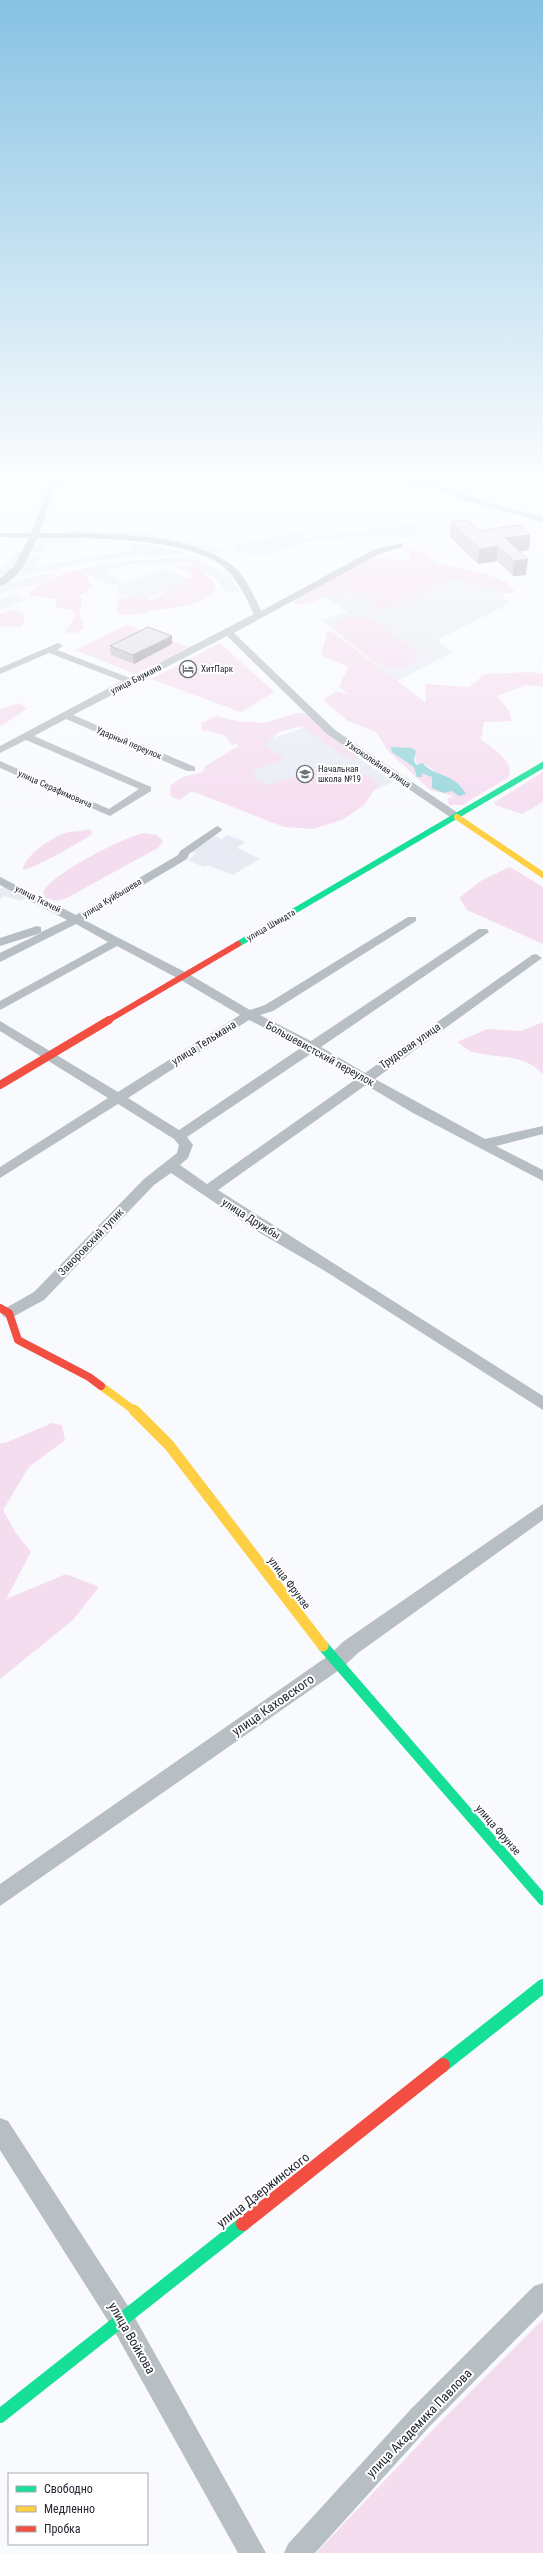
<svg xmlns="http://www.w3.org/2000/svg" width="543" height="2553" viewBox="0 0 543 2553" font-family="'Roboto Condensed',sans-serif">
<rect width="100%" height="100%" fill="#f9fafd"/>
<path fill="#e8ebf4" d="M401,522L413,523L424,530L414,536L396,538L367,536L308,541L265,556L236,551L233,545L289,534L301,533L302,539L324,535L369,533V526L395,527Z
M70,530L142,533L224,549L216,553L180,544L137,536L68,534Z
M37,539H81L79,544H49L44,552H32Z
M131,543L153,545L186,552L179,555L130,556L87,562L18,577L14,574L31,555H42L37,566L129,551Z
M17,551H25L0,582V570Z
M194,557L228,575L240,591L229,594L214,577L186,563L131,564L107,571L123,582L111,586L78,570L107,562Z
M382,562L496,585L509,604L437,640L453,652L397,681L321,620L348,612L317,592Z
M160,569H172L178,574L192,580L140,602L117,594V585L146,576Z
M56,572L53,579L43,583L0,594V586L8,582Z
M16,593L27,599L3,609L0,607V599Z
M312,725L393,782L322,813L209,765L244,748Z
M213,835L221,839L228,835L245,842L237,848L260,859L233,875L208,865L203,867L188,860L196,854L188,850Z
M4,886L28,897L20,901L5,896L0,899V889Z"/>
<path fill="#f5ddf0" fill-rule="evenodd" d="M410,549L427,555L436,563L486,574L506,582L516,593H503L460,579L440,582L400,604L381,609C373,604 365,596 357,593C332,585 317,608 294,604L295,600C319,587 345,567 372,560C384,557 398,561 410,559L411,555L402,550Z
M180,565C195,565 215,576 216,592C191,609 178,606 151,611C140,614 128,618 117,613L118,600L122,597L152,600L189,579L192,576L190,573L175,567Z
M78,570L86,575L92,586L79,597L82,599L80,615L84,628L76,633H68L64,630L71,624L75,614L71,610L57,608L55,599L28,595C30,587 69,571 78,570Z
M13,610L23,614L25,620L21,627H0V614Z
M349,616L373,619L416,652L417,658C391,687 355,645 335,628V622Z
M127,625L189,647L136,674L75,650Z
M327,631L333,632L426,703L425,684L469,687L485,674L530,672L543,674V687L525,685L497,696L509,711L512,721L484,722L481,739C493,749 514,760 509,777L462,805H449L447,799L454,796L430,790L389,752L376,732L348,721L323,700L337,691L349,695L339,687L348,667L321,655ZM415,756L417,765L423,763L434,771L452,791L444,793L432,785V777L401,758Z
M220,643L274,692L241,712L151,679Z
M20,703L27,709L0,726V709Z
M298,713L308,714L360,754L352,760L343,756L302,726L279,732L265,745L277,754L286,757L252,772L257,781L268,785L328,766L341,780L365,775L379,783L364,805L342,820L312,829L284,827L192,791L179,800L170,796L171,785L183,777L203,772L205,766L239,746L237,744L232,745L224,735L202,730L201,723L217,716L236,721L264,723Z
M543,772V802L522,814L495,805V802Z
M91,829L92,834C83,841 33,869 23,870C23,856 56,834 69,832C76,831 84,831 91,829Z
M144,833L157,835L163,841L158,848L65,899L56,901L46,898L43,893C47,876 126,836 144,833Z
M510,867L543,887V944L467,910L459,898L482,880Z
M543,1022V1074C522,1053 499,1059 473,1052C468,1051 462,1045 457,1042L487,1029L521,1031Z
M52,1423L62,1425L65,1440L29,1467L3,1510L16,1533L31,1552L6,1599L66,1574L99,1587L73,1620L0,1679V1443H5Z
M543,2319V2553H316L442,2420Z"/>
<path fill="#96d6db" d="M391,747L411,748L416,751L414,760L416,765L423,763C433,777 454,772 466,794L459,796L452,791L444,793L432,788V777L421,773L422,777H417L414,767L392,752Z"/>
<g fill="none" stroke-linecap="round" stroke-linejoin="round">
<path fill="#b7bec4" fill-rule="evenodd" d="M54,480H63L57,485L39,533C93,533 188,531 232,565C245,575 254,596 261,611L375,549L403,543V547L381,553L234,633L335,730L461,815V819H453L327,734L227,636L73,715L195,767V771H187L66,719L34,736L151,787V791L110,816L0,768V761L109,809L139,789L26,740L0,753V746L122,681L49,653L0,674V668L58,643L63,646L57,650L130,678L254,614C247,600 239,582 227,570C193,536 84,538 37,538C30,554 19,581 0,586V579L14,566L29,538L0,537V533H31L50,484Z
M397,480C424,480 441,486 466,495C491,504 517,510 543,517V522L460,499L438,489Z
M217,826L222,829L221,831L189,854L187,859L84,920L187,973L250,1010L265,1005L408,917H416V921L273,1011L260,1015L311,1041L479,929H487L489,932L321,1047L365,1073L532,955L536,954L542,958L375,1079L485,1139L543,1126V1134L496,1146L543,1170V1181L413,1113L366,1085L218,1190L543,1396V1410L325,1271L260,1233L171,1173L154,1185L44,1300L9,1319L4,1317L1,1313L4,1309L34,1292L144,1179L177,1153L179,1145L174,1139L118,1104L0,1178V1167L108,1098L0,1031V1021L118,1092L240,1015L179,979L117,946L0,1010V1001L108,942L76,924L0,962V953L41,933L0,946V938L37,926L41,927V932L67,920L0,885V877L76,915L178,855L180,851ZM249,1020L302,1047L179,1130L128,1098ZM312,1053L356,1079L207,1184L180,1165L188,1158L193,1145L187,1137Z
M543,1504V1520L358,1653L342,1668L0,1906V1884L328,1656L344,1641Z
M0,2118L8,2121L130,2309L266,2553H238L112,2327L0,2150Z
M543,2283V2312L429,2427L315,2553H284L288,2544L411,2409L534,2286Z"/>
<path stroke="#16e098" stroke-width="6" d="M238,944L543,765"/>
<path stroke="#16e098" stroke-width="11" d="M323,1646L543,1900"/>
<path stroke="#16e098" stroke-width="14" d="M443,2065L543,1986
M0,2416L243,2224"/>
<path stroke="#ffcf43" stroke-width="6" d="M457,817L543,875"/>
<path stroke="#ffcf43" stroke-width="8" d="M101,1386L135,1411"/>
<path stroke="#ffcf43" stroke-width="11" d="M134,1410L169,1445L323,1646"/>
<path stroke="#f24e42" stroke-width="6" d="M107,1021L238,944"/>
<path stroke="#f24e42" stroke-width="8" d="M0,1085L109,1020
M0,1308L9,1313L18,1340L89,1377L101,1386"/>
<path stroke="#f24e42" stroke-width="14" d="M243,2224L443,2065"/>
</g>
<path fill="#c2c1c6" d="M451,522L480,531L530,535L529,550L519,551L526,575L513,576L497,561L478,564L450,537Z
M172,644L134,664L111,655L110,646Z"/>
<path fill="#9e9da1" d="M530,535L529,550L506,553L505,538Z
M498,546L497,561L478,564L479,549Z
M528,559L526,575L513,576L514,561Z
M172,636V644L134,664L133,655Z"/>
<path fill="#e1e0e6" stroke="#9e9da1" d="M468,520L480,531L520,525L530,535L505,538L528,559L514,561L498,546L479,549L451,522Z
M148,627L172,636L133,655L110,646Z"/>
<linearGradient id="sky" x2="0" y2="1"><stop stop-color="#87c2e3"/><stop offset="0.57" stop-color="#fcfdfe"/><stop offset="1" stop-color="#fcfdfe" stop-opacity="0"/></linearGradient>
<rect width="543" height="837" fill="url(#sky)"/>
<defs>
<g id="hotel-ring" transform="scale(0.9)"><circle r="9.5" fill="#fff" stroke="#6e7178" stroke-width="1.5"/><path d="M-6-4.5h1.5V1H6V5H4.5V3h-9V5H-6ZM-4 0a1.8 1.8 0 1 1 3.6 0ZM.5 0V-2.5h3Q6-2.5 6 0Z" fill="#6e7178"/></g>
<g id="school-ring" transform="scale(0.9)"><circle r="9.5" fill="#fff" stroke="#6e7178" stroke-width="1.5"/><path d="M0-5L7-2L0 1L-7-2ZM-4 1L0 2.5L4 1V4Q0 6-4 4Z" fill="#6e7178"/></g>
</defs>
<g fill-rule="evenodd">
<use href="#hotel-ring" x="188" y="669"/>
<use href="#school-ring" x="305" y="774"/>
</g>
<g text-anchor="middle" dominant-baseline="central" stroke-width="4" stroke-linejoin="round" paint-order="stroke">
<g font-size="9" fill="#232731" stroke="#fff" text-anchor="start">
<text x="201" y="669">ХитПарк</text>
<text x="318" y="769">Начальная<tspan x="318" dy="10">школа №19</tspan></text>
</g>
<g font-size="9" fill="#232731" stroke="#fff">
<text transform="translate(136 679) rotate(-27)">улица Баумана</text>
<text transform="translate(129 743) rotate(23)">Ударный переулок</text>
<text transform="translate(378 764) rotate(34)">Узкоколейная улица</text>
<text transform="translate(55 789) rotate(24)">улица Серафимовича</text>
<text transform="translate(112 898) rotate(-31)">улица Куйбышева</text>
<text transform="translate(38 899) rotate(27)">улица Ткачей</text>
<text transform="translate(271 925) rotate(-30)">улица Шмидта</text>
</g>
<g font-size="11" fill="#232731" stroke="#fff">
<text transform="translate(204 1043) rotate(-32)">улица Тельмана</text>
<text transform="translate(410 1046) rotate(-35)">Трудовая улица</text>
<text transform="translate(320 1054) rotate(29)">Большевистский переулок</text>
<text transform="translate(251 1219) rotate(32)">улица Дружбы</text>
<text transform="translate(91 1242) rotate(-46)">Заворовский тупик</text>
<text transform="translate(289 1583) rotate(53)">улица Фрунзе</text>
<text transform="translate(498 1830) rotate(49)">улица Фрунзе</text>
</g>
<g font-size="13" fill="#232731" stroke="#fff">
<text transform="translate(273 1705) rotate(-35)">улица Каховского</text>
<text transform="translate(263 2190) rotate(-38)">улица Дзержинского</text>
<text transform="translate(132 2338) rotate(60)">улица Войкова</text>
<text transform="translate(419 2423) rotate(-46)">улица Академика Павлова</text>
</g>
</g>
<rect x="8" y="2473" width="140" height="72" fill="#ffffff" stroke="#a7a9ad"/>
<rect x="16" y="2486" width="20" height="6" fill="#16e098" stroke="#a7a9ad"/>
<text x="44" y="2493" font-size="12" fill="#232731">Свободно</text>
<rect x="16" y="2506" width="20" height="6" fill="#ffcf43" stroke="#a7a9ad"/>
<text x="44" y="2513" font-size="12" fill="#232731">Медленно</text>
<rect x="16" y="2526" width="20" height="6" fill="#f24e42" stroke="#a7a9ad"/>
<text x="44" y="2533" font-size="12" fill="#232731">Пробка</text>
</svg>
